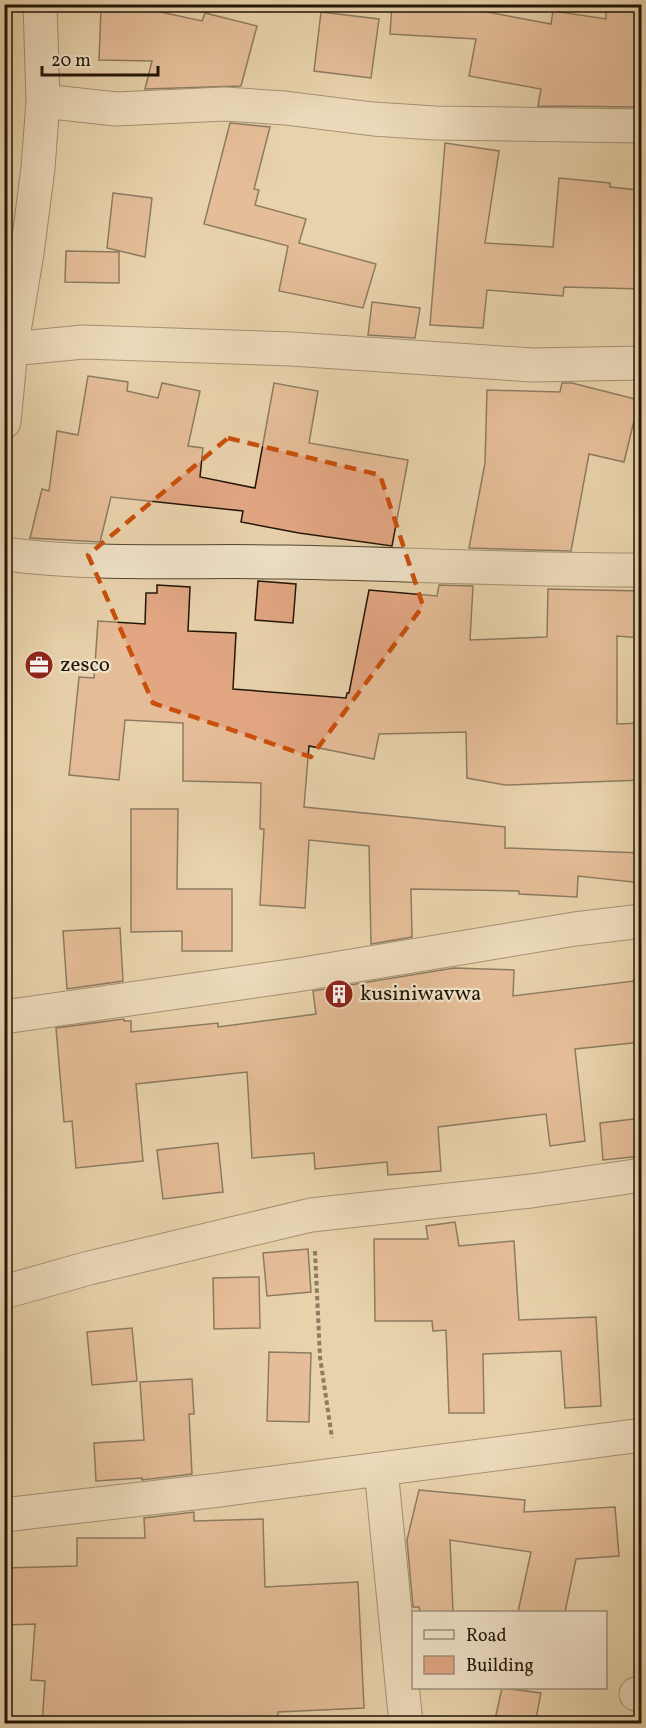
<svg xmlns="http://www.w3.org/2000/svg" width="646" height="1728" viewBox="0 0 646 1728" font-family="Vollkorn,serif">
<rect width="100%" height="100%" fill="#e8d2ac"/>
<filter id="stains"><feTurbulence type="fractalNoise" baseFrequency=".00333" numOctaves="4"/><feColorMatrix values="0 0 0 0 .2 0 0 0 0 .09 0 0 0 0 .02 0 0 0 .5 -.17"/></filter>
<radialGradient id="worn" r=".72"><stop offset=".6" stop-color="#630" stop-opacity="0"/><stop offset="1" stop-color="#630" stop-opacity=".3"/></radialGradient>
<path fill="#e2a683" stroke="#211507" stroke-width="1.5" d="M392,4H444L551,24L553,11L606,19V6L642,7L638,107L538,106L541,89L469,76L476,39L390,34Z
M101,7L142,8L202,21L205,13L257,26L241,86L145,89L152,61L99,60Z
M321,12L379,19L371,78L314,71Z
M230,123L270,127L254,189L259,190L255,205L306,219L299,243L376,264L363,308L279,291L288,246L204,224Z
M445,143L499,151L485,243L553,247L559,178L610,183V187L638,190V196L642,197V289L564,287L563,296L487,290L483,328L430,325Z
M113,193L152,198L145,257L107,248Z
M66,251L119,252V283L65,282Z
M372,302L420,308L415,338L368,335Z
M88,376L128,382L127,391L158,398L162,383L200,391L188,446L203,448L200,477L255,488L274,383L318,391L309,443L408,460L392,546L299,533L241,522L243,511L111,497L100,542L30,538L42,489L49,491L57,431L78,435Z
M562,383H572L639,400L624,462L589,454L571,551L469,548L485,463L487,390L560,392Z
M258,581L296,584L293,623L255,620Z
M157,585L190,587L188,631L236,633L233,689L346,698L347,693H349L369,590L437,596L439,585L473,586L470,640L547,637L548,589L642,591V638L617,636V724L642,723V780L505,785L467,778L466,732L379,734L374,759L309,746L304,807L505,827V848L642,853V883L578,876L577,897L519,894V891L411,889L412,937L371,944L369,846L309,840L305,908L260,905L264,829H260L261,783L183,781V723L125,720L119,780L69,775L79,677L94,678L98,621L145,624L146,593H157Z
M131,809H178L177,889H232V951H182V931L131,932Z
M120,928L123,981L67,989L63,931Z
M454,968L514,970L513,996L642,980V1042L575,1049L585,1141L550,1146L546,1114L438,1127L441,1171L388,1175L387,1162L315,1169L314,1153L252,1158L247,1072L136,1084L143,1161L76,1168L72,1121L64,1122L56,1028L124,1019V1021H131V1032L218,1023V1027L316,1014L313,991Z
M642,1118V1156L603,1160L600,1123Z
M218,1143L223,1192L163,1199L157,1150Z
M455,1222L459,1246L514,1241L519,1320L596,1317L601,1406L565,1408L561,1351L483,1354L484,1413H449L446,1330L433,1331L432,1321H375L374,1239H428L426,1226Z
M308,1249L311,1292L267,1296L263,1253Z
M259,1277L260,1328L214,1329L213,1278Z
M132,1328L137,1381L92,1385L87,1332Z
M269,1352L311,1353L309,1422L267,1421Z
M192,1379L194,1414H189L192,1474L142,1480V1478L96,1481L94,1443L144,1440L140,1382Z
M419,1490L525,1500L524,1512L615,1507L619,1556L576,1559L565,1612H518L531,1552L450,1540L453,1612H420L419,1607H413L407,1540Z
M194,1512V1521L263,1519L265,1587L358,1582L364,1708L278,1712V1724H42L45,1681L31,1680L35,1624L6,1625L4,1568L77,1566V1538H145L144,1518Z
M502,1688L541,1693L535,1724H494Z"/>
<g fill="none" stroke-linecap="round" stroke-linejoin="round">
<g stroke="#534430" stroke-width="35">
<path id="minor" d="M43,101L116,109L225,104L285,108L373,119L435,123L642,126
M11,349L83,342L291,349L533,365L642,363
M4,422L11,349L27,253L38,168L43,101L40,4
M4,554C98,566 192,560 286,562C405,564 523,570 642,570
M4,1017L297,975L575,929L642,921
M4,1292L89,1268L311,1215L531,1191L642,1175
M381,1469L406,1724
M4,1515L219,1490L642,1435
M636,1694H642"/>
</g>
<path stroke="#211507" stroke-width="4" stroke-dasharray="4.5 3" stroke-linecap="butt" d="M315,1251L320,1357L332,1438"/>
<use href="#minor" stroke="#f0e2c9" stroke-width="33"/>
</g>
<path d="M0 0H646V1728H0ZM228,438L380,475L423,606L311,757L153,703L88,555Z" fill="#e8d2ac" fill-opacity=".55" fill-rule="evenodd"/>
<path fill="none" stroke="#ca4f0b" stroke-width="4.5" stroke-dasharray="12 8" stroke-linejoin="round" d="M228,438L380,475L423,606L311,757L153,703L88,555Z"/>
<defs>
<g id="office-disc" transform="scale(1.5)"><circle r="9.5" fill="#8f2418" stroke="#f0e2c9"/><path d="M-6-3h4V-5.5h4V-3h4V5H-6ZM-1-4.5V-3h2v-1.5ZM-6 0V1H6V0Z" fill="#fff"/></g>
<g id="building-disc" transform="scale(1.5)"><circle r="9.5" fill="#8f2418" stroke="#f0e2c9"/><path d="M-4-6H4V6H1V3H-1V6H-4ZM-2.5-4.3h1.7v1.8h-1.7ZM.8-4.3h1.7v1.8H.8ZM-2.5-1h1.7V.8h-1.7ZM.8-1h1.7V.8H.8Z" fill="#fff"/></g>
</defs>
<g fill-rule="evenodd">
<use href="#office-disc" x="39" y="665"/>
<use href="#building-disc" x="339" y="994"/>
</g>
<g text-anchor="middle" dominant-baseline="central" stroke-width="4.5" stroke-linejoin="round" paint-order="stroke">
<g font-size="21" fill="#211507" stroke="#f0e2c9" text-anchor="start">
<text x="60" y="665">zesco</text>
<text x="360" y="994">kusiniwavwa</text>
</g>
</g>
<rect width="646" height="1728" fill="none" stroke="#e8d2ac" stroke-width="24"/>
<rect x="6" y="6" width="634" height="1716" fill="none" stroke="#211507" stroke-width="3"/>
<rect x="12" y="12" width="622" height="1704" fill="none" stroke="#211507" stroke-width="1.5"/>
<rect x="412" y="1611" width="195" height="78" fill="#f0e2c9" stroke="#9d907b" stroke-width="1.5"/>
<rect x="424" y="1630" width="30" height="9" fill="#f0e2c9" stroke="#9d907b" stroke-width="1.5"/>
<text x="466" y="1641" font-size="18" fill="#211507">Road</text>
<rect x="424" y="1656" width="30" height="18" fill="#e2a683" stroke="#9d907b" stroke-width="1.5"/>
<text x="466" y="1671" font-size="18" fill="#211507">Building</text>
<path d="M42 66v9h116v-9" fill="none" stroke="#211507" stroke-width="3"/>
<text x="51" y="66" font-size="18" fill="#211507" stroke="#f0e2c9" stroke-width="4.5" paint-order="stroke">20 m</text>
<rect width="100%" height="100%" filter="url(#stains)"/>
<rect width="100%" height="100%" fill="url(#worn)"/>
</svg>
